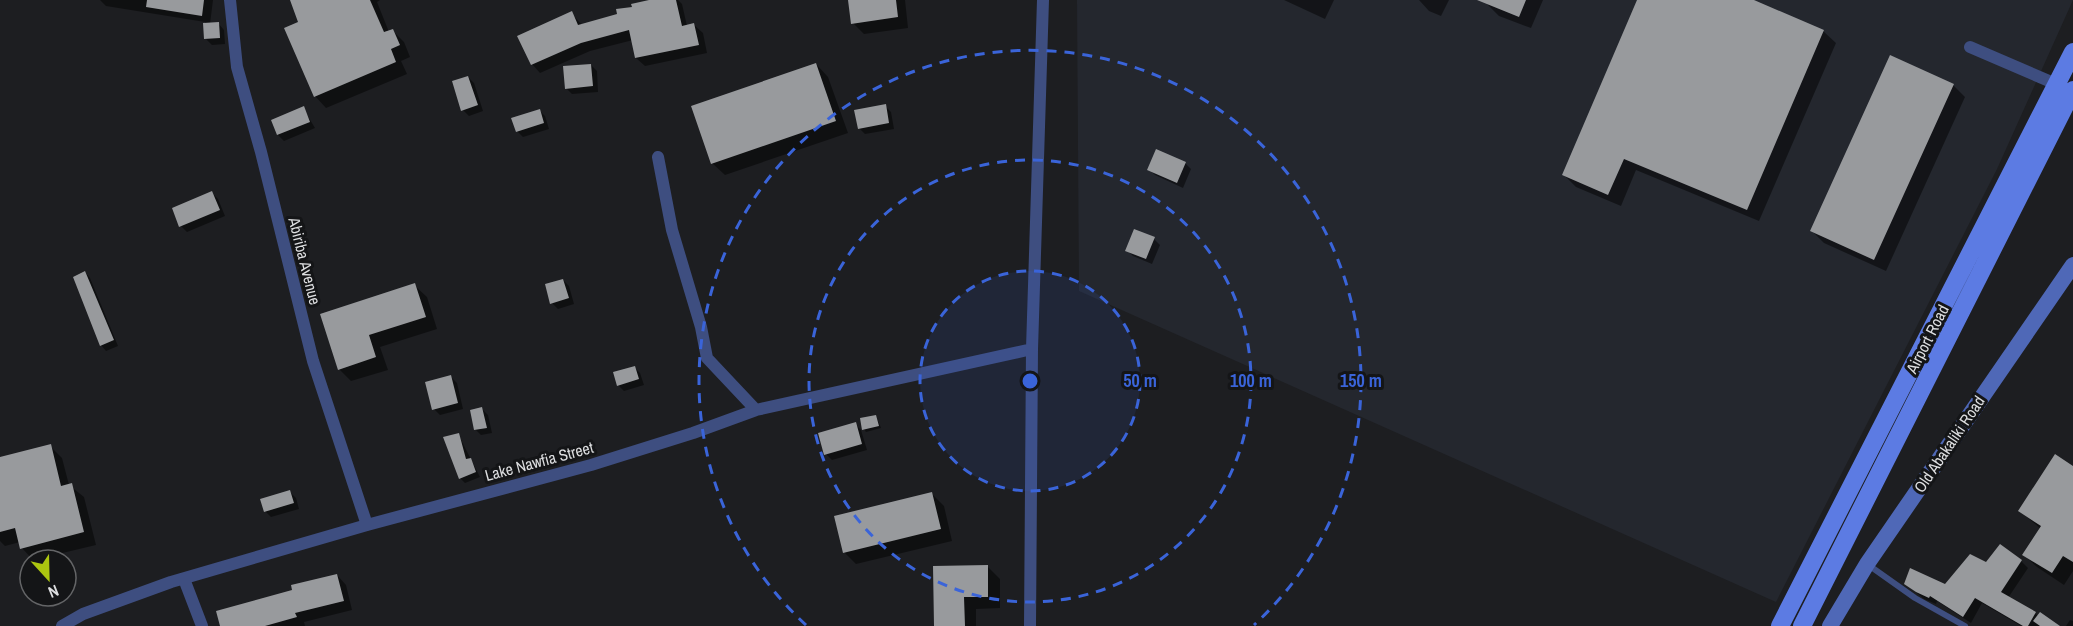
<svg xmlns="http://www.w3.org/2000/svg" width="2073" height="626" viewBox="0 0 2073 626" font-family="'Archivo Narrow',sans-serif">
<rect width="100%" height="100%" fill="#1d1e21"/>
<path fill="#24272e" d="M1077,0H2073L1997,169L1776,602L1079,291Z"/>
<path fill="#0007" d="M100,0H213L210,24L218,23L224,30L225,44L212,45L206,39L205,22L106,6Z
M291,0H380L377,2L389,32L393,31L404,42L410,57L401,61L407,74L326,108L315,96L300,22Z
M655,0H678L682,4L687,26L694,25L703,33L707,53L645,66L636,58L633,40L590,51L540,73L532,64L571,13L582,25L618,15Z
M850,0H905L908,28L864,34L853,23Z
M1284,0H1334L1325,19Z
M1419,0H1449L1441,16L1429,11Z
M1488,0H1543L1531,28L1499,16L1487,4Z
M1638,0H1750L1823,31L1836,43L1759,221L1636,170L1621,206L1576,187L1564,175Z
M816,64L828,77L848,133L725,175L712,163Z
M591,65L597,71L598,92L572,94L566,88Z
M468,77L474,83L483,111L469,116L463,110Z
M1953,85L1965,97L1886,271L1824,243L1812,231Z
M885,106L891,112L894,129L865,134L859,128Z
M303,108L315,128L284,141L278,135L273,120Z
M539,110L545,116L549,129L523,137L517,131Z
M1185,163L1191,169L1183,188L1155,175L1149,169Z
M212,193L218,199L225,216L187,232L181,226Z
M1154,239L1160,245L1152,264L1133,256L1127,250Z
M85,272L90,278L118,346L106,351L101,345Z
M563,280L569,286L574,304L558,309L552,303Z
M414,285L427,297L437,329L380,347L388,370L351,381L339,369L322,314Z
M634,367L640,373L644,385L624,391L618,385Z
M451,377L457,383L463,409L440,415L434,409Z
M482,409L488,415L492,433L481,435L475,429Z
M876,416L881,428L866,432L864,429Z
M855,424L861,430L867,450L832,460L826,454Z
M458,434L480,477L465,483L460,478Z
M50,446L62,458L69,485L84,497L96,545L33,560L22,548L20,542L5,546L0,541V459Z
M2073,468V571L2064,585L2037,567L2024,555L2041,529L2020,511Z
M290,492L296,498L299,509L271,517L265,511Z
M932,494L944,506L952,541L856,564L844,552Z
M2021,561L2028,568L2008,598L2056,626H2021L1982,603L1971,623L1937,601L1936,604L1924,599L1905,583L1946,585L1986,564Z
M987,566L1000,579V608L976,609V626H935Z
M337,575L346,585L352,610L304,622L305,626H222Z
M2070,620L2073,621V626H2066Z"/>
<path fill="#989a9d" d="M147,0H204L202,16L146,7Z
M290,0H370L384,32L393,29L400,45L391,49L396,62L314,97L284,28L298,22Z
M649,0H676L682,26L694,23L699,45L635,58L629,30L581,43L531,65L517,36L572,11L578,25L617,14L616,9L632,7L631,4Z
M848,0H896L898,17L851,24Z
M1477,0H1526L1519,17Z
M1637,0H1754L1824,30L1747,210L1624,159L1608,195L1562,175Z
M219,22L220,38L204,39L203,23Z
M1890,55L1954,84L1874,260L1810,231Z
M816,63L836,121L711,164L691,106Z
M591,64L593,86L565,89L563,66Z
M468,76L478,105L461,111L452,81Z
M886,104L889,123L858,129L854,110Z
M304,106L310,122L277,135L271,120Z
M540,109L544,123L516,132L511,118Z
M1156,149L1186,162L1177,183L1147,170Z
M212,191L220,210L179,227L172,208Z
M1134,229L1155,237L1146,259L1125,251Z
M85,271L114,340L100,346L73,277Z
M563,279L569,298L550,304L545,284Z
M415,283L426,317L369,335L376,357L338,370L320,314Z
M635,366L639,379L617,386L613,372Z
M451,375L458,403L432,410L425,382Z
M482,407L487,428L474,430L470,410Z
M876,415L879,426L862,430L860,418Z
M856,422L862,444L824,455L818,433Z
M459,433L466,459L471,458L476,472L459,479L443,437Z
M51,444L61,486L72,483L84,532L20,549L15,528L0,532V457Z
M2055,454L2073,466V562L2063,556L2052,573L2022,555L2041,526L2018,511Z
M290,490L294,503L264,512L260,499Z
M932,492L941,529L843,553L834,516Z
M2000,544L2022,560L2001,592L2036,612L2028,626H2023L1975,598L1963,617L1930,596L1929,598L1916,592L1904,584L1910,568L1945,584L1970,554L1986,562Z
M988,565V597H964L965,626H934L933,566Z
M337,574L344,601L295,613L297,617L265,626H220L216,611L292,590L291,585Z
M2040,612L2060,626H2040L2033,621Z"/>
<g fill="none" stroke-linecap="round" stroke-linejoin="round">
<path stroke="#3e4e80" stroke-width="6" d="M1867,564L1915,598L1965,626"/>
<path stroke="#3e4e80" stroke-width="12" d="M230,0L237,67L261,152L313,361L367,525
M1970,47L2063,87
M658,157L672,230L701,327L707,358L756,410
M184,579L202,626
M62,626L83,614L171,582L367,525L591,465L693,433L756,410L1032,349
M1030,626L1032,349L1043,0"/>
<path stroke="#4f68b7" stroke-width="16" d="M1830,626L1867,564L2073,265"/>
<path stroke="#5c7be3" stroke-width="18" d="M1780,626L2073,52
M1802,626L2073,90"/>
</g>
<circle cx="1030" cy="381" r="110" fill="#3a64d9" fill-opacity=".12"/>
<g fill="none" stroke="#3a64d9" stroke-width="3" stroke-dasharray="10 8">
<circle cx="1030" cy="381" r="110"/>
<circle cx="1030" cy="381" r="221"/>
<path d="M806 625A331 331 0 1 1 1254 625"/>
</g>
<g text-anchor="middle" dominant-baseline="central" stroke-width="6" stroke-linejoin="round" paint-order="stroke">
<g font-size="16" fill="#dddee0" stroke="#141517">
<text transform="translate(305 261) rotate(76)">Abiriba Avenue</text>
<text transform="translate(1927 339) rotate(-63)">Airport Road</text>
<text transform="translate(1949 444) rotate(-56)">Old Abakaliki Road</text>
<text transform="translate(539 461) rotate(-15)">Lake Nawfia Street</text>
</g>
</g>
<circle cx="1030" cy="381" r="9" fill="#3a64d9" stroke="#141517" stroke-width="3"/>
<g font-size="18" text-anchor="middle" font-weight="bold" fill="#3a64d9" stroke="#141517" stroke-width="6" stroke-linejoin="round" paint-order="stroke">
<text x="1140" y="387">50 m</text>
<text x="1251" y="387">100 m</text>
<text x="1361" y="387">150 m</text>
</g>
<g transform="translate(48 578) rotate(158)"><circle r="28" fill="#141517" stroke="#646567" stroke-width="1.5"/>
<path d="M0-4.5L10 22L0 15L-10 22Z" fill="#acc610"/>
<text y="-9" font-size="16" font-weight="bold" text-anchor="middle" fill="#dddee0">N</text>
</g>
</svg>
